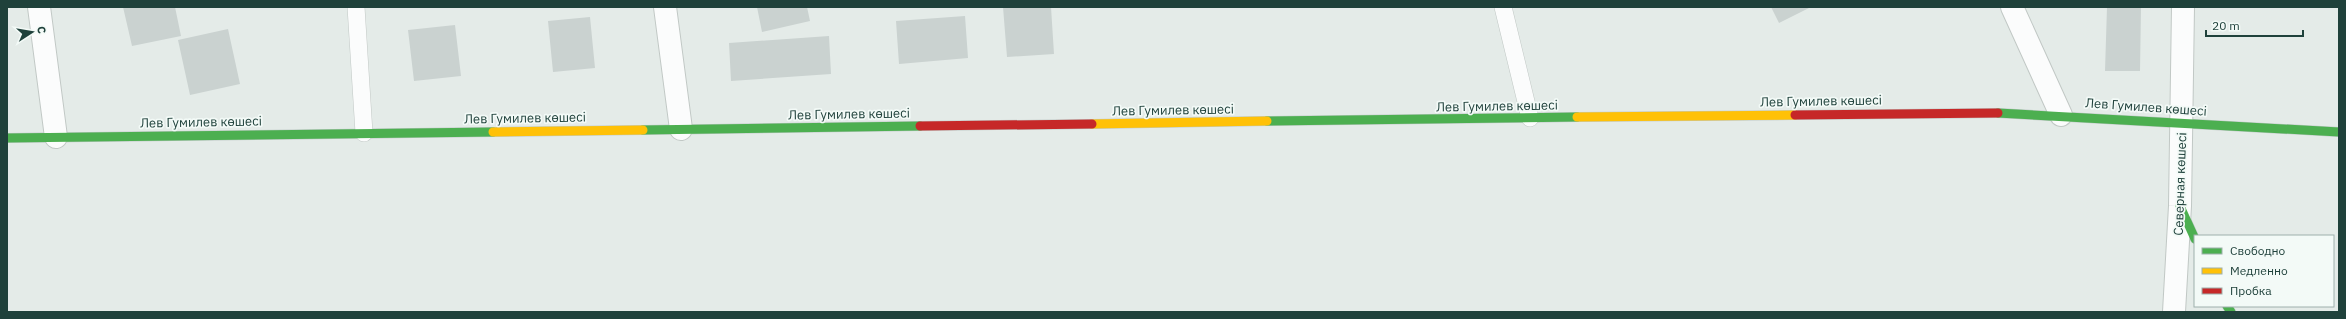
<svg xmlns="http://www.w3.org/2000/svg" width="2346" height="319" viewBox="0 0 2346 319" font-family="'IBM Plex Sans',sans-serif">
<rect width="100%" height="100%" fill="#e4ebe8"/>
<path fill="#cad2d0" d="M123,7H175L181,36L132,46Z
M757,7H807L810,21L762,32Z
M1003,7H1051L1054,54L1007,57Z
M1771,7H1811L1779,23Z
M2107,7H2141L2140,71H2105Z
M965,16L968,58L899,64L896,21Z
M590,17L595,68L553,72L548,21Z
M455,25L461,76L414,81L408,30Z
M228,29L240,84L190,95L178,40Z
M829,36L831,74L731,81L729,43Z"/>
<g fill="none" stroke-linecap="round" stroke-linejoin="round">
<g stroke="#c1c8c5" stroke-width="18">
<path id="lane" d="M356,7L364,133
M1503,7L1530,118"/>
</g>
<g stroke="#c1c8c5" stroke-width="24">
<path id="street" d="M39,7L56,137
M665,7L681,129
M2012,7L2061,115
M2174,312L2180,206L2183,7"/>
</g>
<g stroke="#bfc9c6" stroke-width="10">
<path id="fast" d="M1998,113L2339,132
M1267,121L1577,117
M643,130L920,126
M7,138L493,132
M2180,206L2195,239
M2227,306L2231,312"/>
</g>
<g stroke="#bfc9c6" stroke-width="10">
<path id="slow" d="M1577,117L1795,115
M1092,124L1267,121
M493,132L643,130"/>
</g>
<g stroke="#bfc9c6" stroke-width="10">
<path id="jam" d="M1795,115L1998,113
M920,126L1092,124"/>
</g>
<use href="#lane" stroke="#fbfcfc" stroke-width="17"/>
<use href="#street" stroke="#fbfcfc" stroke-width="22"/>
<use href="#fast" stroke="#4caf50" stroke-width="9"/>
<use href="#slow" stroke="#ffc107" stroke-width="9"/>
<use href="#jam" stroke="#c62828" stroke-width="9"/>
</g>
<g text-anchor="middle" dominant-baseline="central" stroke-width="3.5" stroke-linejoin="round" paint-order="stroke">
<g font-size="13" fill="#1f413b" stroke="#f3faf7">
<text transform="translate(1821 101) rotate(-1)">Лев Гумилев көшесі</text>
<text transform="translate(1497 106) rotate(-1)">Лев Гумилев көшесі</text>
<text transform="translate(2146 107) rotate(4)">Лев Гумилев көшесі</text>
<text transform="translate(1173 110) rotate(-1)">Лев Гумилев көшесі</text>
<text transform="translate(849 114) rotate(-1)">Лев Гумилев көшесі</text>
<text transform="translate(525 118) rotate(-1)">Лев Гумилев көшесі</text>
<text transform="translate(201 122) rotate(-1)">Лев Гумилев көшесі</text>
<text transform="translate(2180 184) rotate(-88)">Северная көшесі</text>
</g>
</g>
<rect width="2346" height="319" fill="none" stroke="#1f413b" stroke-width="16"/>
<rect x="2194" y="235" width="140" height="72" fill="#f3faf7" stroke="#9eb0ac"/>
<rect x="2202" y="248" width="20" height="6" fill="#4caf50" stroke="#9eb0ac"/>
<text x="2230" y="255" font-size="12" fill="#1f413b">Свободно</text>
<rect x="2202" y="268" width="20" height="6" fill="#ffc107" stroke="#9eb0ac"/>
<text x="2230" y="275" font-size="12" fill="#1f413b">Медленно</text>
<rect x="2202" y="288" width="20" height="6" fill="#c62828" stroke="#9eb0ac"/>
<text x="2230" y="295" font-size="12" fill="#1f413b">Пробка</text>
<g transform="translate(32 32) rotate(78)" stroke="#f3faf7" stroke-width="3" paint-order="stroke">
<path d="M0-3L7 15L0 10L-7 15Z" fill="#1f413b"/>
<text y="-6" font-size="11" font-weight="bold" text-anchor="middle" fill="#1f413b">С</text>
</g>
<path d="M2206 30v6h97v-6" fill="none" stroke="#1f413b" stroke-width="2"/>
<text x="2212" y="30" font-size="12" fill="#1f413b" stroke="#f3faf7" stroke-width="3" paint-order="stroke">20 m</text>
</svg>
